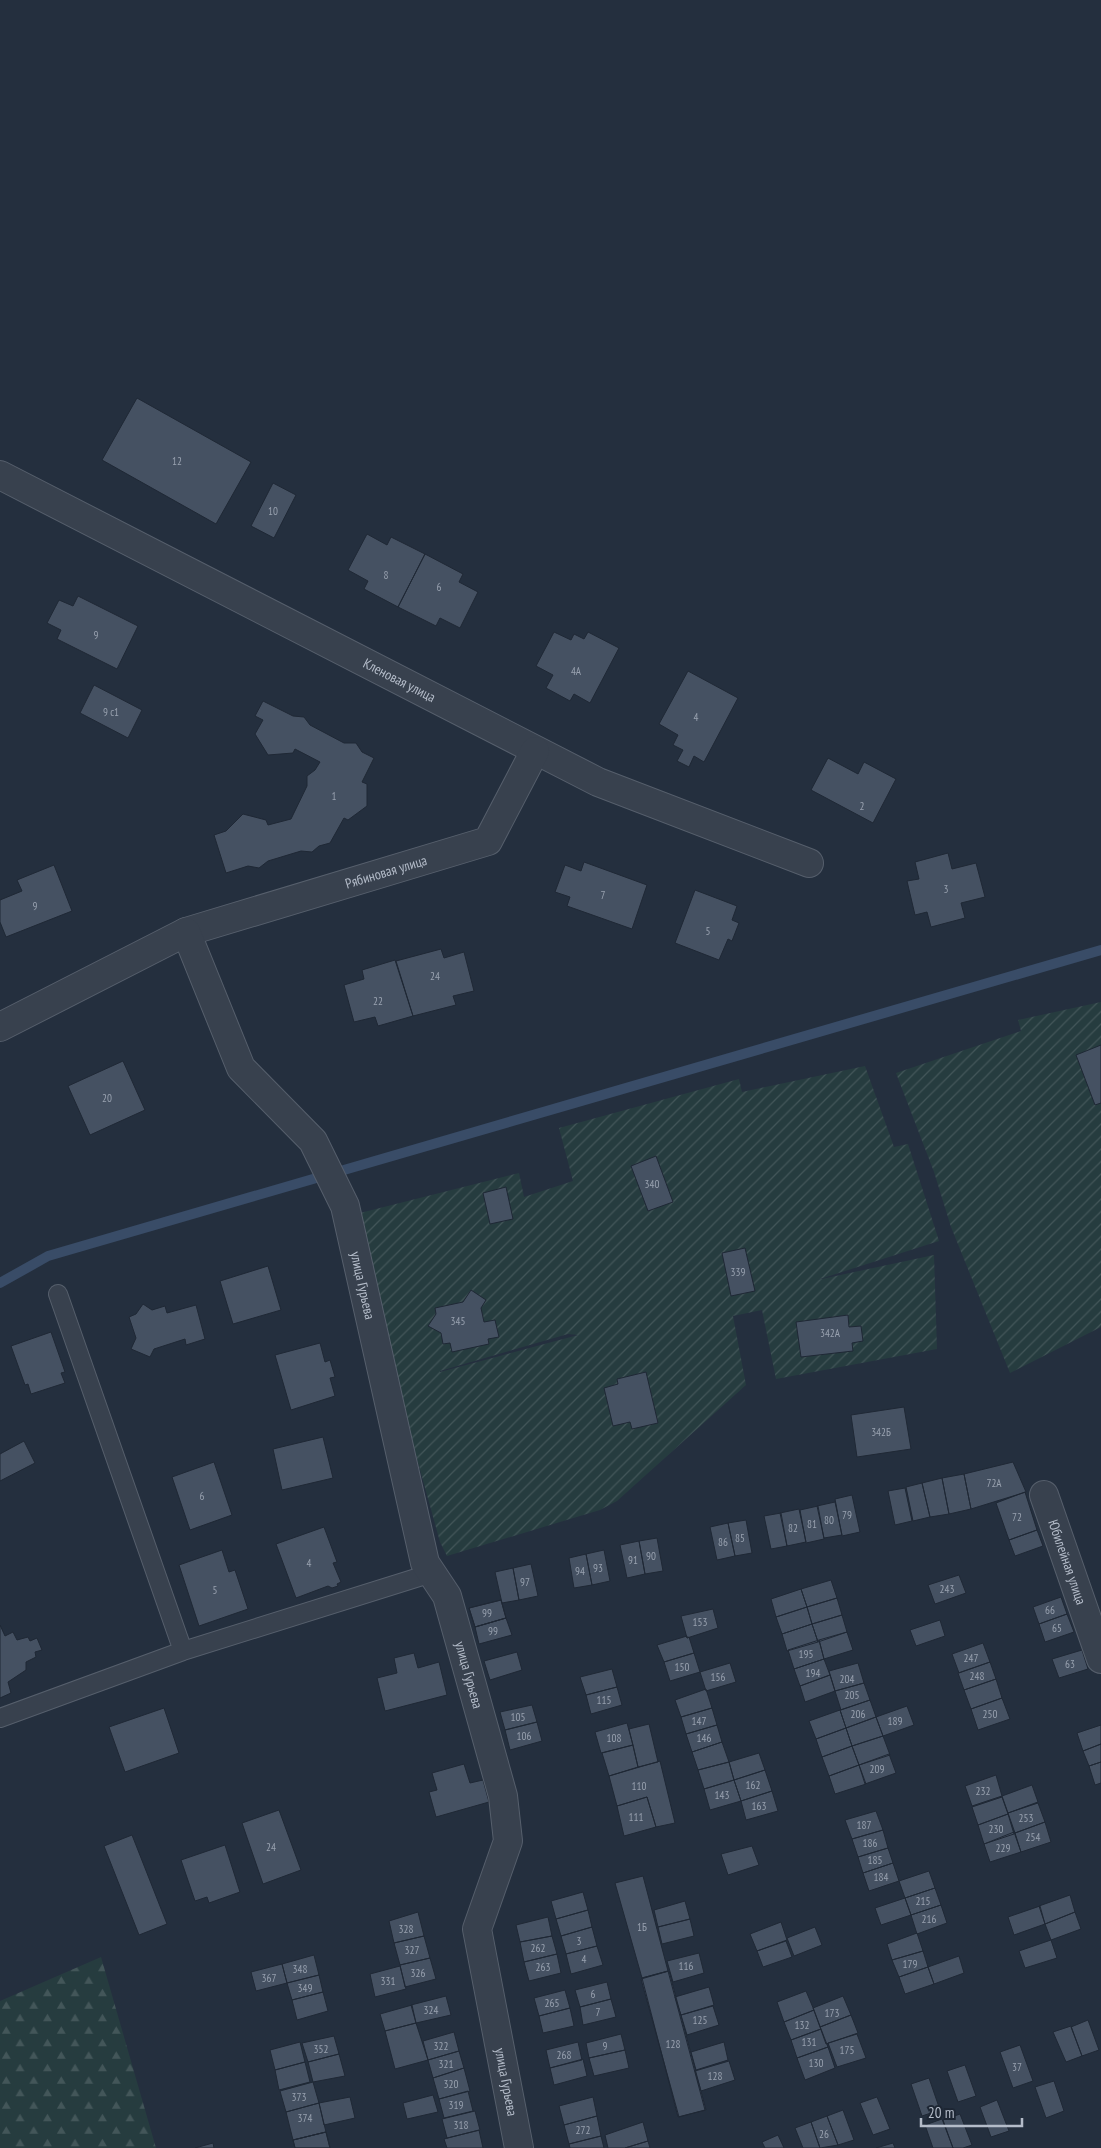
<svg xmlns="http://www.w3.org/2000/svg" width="1101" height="2148" viewBox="0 0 1101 2148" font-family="'PT Sans Narrow',sans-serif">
<defs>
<pattern id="forest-firs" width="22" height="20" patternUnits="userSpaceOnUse" patternTransform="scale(1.25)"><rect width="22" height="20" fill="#263c3f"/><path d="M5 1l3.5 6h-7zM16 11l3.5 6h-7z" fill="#435659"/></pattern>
<pattern id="garden-furrows" width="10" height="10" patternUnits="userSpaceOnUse" patternTransform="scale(1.25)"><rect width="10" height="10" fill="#263c3f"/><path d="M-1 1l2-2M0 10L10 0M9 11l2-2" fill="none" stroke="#435659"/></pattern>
</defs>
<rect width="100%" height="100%" fill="#242f3e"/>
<path fill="url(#forest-firs)" d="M101,1957L156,2148H0V2001Z"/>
<path fill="url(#garden-furrows)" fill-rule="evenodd" d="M1101,1002V1327L1010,1373L951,1227L934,1172L896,1073L1021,1031L1018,1020Z
M865,1066L894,1147L908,1144L939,1241L817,1280L934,1255L937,1349L776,1379L762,1310L733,1316L746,1385L617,1501L600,1510L447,1556L440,1542L406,1419L360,1213L519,1173L524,1197L573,1181L559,1128L739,1079L742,1092ZM568,1334L578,1335L440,1372V1371Z"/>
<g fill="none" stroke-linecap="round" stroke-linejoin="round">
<path stroke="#394c67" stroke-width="10" d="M0,1283L48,1256L1101,950"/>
</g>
<path fill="#455162" stroke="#1f2835" d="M137,398L251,462L216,524L102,460Z
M273,483L296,495L274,538L251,526Z
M367,534L387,545L391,537L425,554L398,607L364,589L368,581L348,570Z
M425,554L463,574L459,582L478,592L460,628L440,618L436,626L398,607Z
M78,596L138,626L117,669L57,639L61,630L47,623L59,600L73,606Z
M554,632L571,640L574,634L584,639L588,632L619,648L590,703L574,694L570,701L546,688L553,675L536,666Z
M688,671L738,698L704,762L694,756L689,767L677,761L683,750L673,745L678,735L659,724Z
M94,685L142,710L128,738L80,713Z
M263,701L293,716L304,717L310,725L344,743H356L362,752L374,758L362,782L367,784V806L348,820L344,818L330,843L319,846L312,852L301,851L268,861L259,868L248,866L226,873L214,835L226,831L243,814L266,820L268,825L291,819L307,786V776L315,770L320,762L295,749L293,753L268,755L255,734L263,720L255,716Z
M828,758L858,774L864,762L896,779L873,823L811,790Z
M948,853L952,869L976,863L985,897L961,903L965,918L931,927L927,912L915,915L907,881L919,879L915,862Z
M584,862L647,885L632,929L567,906L570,897L555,892L565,865L581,871Z
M54,865L72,911L6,937L0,922V900L22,891L17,880Z
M695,890L737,906L732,920L739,923L732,941L728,939L719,960L675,943Z
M441,949L444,958L464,952L474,991L453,996L456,1005L413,1016L396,961Z
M395,960L413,1016L378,1026L375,1017L354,1022L344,985L364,979L362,970Z
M1101,1045V1103L1095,1105L1076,1055Z
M123,1061L145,1110L90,1135L68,1086Z
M656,1156L673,1202L648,1211L631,1166Z
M506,1187L513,1219L490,1224L483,1193Z
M745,1248L755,1291L731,1296L722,1253Z
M268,1266L281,1310L233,1324L220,1281Z
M471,1290L486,1300L481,1308L484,1322L495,1320L499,1337L488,1339L489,1344L452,1352L450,1343L443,1344L441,1333L428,1326L436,1314L435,1308L463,1302Z
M143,1304L152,1310L165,1306L167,1313L196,1305L205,1339L186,1345L185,1339L154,1349L150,1357L131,1349L136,1338L129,1317L136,1314Z
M848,1315L849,1327L861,1326L863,1341L852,1343L853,1351L801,1357L796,1322Z
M51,1332L65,1372L61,1373L65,1383L31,1394L28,1384L25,1385L11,1346Z
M320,1343L325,1362L330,1360L335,1377L330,1378L335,1396L291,1410L275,1355Z
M646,1372L658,1423L632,1429L630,1422L613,1426L604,1388L618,1384L617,1379Z
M904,1407L911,1449L857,1457L851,1415Z
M323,1437L333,1478L282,1490L273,1449Z
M24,1441L35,1463L0,1481V1454Z
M214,1462L232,1515L190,1530L172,1477Z
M1013,1462L1026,1492L971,1509L964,1474Z
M964,1474L971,1509L949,1514L942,1478Z
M942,1478L949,1514L930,1517L922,1483Z
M922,1483L930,1517L913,1521L906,1487Z
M905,1488L912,1521L895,1525L888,1491Z
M1025,1492L1037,1530L1009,1540L996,1503Z
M852,1495L860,1532L842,1536L835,1499Z
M835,1502L842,1535L824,1538L817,1506Z
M818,1506L824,1539L806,1543L800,1510Z
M799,1509L806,1542L787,1546L780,1513Z
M781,1513L787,1546L771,1549L764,1516Z
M746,1520L752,1553L735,1556L728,1523Z
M728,1523L735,1556L717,1560L710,1527Z
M324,1527L337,1562L333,1563L341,1582L337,1584L338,1586L332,1588L328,1586L296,1598L276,1544Z
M1037,1530L1043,1546L1015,1556L1009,1540Z
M657,1538L663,1571L645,1574L639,1541Z
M639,1541L645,1574L627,1578L620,1545Z
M222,1550L229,1572L235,1570L248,1609L199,1626L179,1565Z
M604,1550L610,1581L592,1585L586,1554Z
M586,1554L592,1585L574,1588L569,1558Z
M531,1564L538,1596L519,1600L513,1568Z
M513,1568L519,1600L502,1603L495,1572Z
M959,1575L966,1593L935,1604L928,1585Z
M831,1580L837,1598L807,1607L801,1589Z
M801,1589L807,1607L776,1617L771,1599Z
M1061,1597L1067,1614L1039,1624L1033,1607Z
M837,1598L842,1615L812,1624L807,1607Z
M501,1600L506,1618L475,1627L469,1608Z
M501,1600L506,1618L475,1627L469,1608Z
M807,1607L812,1624L782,1634L776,1617Z
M713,1609L718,1628L687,1638L681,1616Z
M1067,1614L1074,1632L1045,1642L1039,1624Z
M842,1615L847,1632L818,1642L812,1624Z
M506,1618L512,1635L479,1644L475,1627Z
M940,1620L945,1636L916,1646L910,1630Z
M812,1624L818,1642L787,1651L782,1634Z
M0,1625L5,1636L13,1632L17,1640L28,1637L30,1641L37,1638L42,1650L35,1652L36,1657L26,1662V1670L8,1682L11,1693L0,1698Z
M847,1632L853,1650L824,1659L819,1640Z
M687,1636V1638L689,1637L694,1653L664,1662L657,1645Z
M819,1640L824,1659L794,1669L788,1650Z
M983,1643L990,1662L959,1673L952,1654Z
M1082,1650L1088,1669L1059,1678L1052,1659Z
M517,1652L522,1670L490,1680L484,1661Z
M414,1653L418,1668L439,1662L447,1695L385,1711L377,1678L397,1673L394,1658Z
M694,1653L700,1672L670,1681L664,1662Z
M824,1659L830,1675L800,1686L794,1669Z
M990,1662L996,1679L964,1690L958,1673Z
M730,1663L736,1682L706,1691L700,1672Z
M858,1663L864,1683L835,1691L829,1671Z
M612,1669L617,1687L586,1695L580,1677Z
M830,1675L835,1691L805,1702L800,1686Z
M996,1679L1002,1698L971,1709L964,1690Z
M864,1683L870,1700L841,1710L835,1691Z
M617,1687L622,1705L591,1714L586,1695Z
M706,1689L712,1708L681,1717L675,1700Z
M1002,1698L1010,1719L978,1730L971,1709Z
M870,1700L876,1717L846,1728L840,1710Z
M532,1705L537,1722L505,1730L500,1712Z
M907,1706L914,1725L883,1736L876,1717Z
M164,1708L179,1753L125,1772L109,1727Z
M712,1708L717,1725L686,1734L681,1717Z
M840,1710L846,1728L816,1739L809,1721Z
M876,1717L883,1736L852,1746L846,1728Z
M537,1722L542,1741L510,1750L505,1730Z
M627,1723L633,1745L601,1753L595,1732Z
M649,1724L658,1762L638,1767L629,1729Z
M717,1725L722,1742L692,1752L686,1734Z
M1101,1725V1744L1083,1751L1077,1733Z
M846,1728L852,1746L822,1757L816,1739Z
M883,1736L890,1755L859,1765L852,1746Z
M722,1742L729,1762L698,1770L692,1752Z
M1101,1744V1762L1089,1766L1083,1751Z
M633,1745L638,1767L609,1776L602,1753Z
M852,1746L859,1765L829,1776L822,1757Z
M759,1753L765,1770L734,1780L729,1762Z
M889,1754L896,1773L865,1784L859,1765Z
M660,1761L675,1823L656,1827L647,1797L617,1806L609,1776Z
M729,1762L734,1780L704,1789L698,1770Z
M1101,1762V1783L1095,1785L1089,1766Z
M464,1764L470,1783L483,1780L489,1802L436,1817L429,1792L437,1790L432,1773Z
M859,1765L866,1784L835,1794L829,1776Z
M765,1770L772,1791L741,1801L734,1780Z
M996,1775L1002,1796L972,1806L965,1786Z
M734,1780L741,1801L710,1810L704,1789Z
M1032,1785L1038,1802L1008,1813L1002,1796Z
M772,1791L778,1811L746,1820L741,1801Z
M647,1797L656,1827L624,1836L617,1806Z
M1002,1797L1008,1814L978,1825L972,1807Z
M1038,1803L1045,1822L1015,1833L1008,1813Z
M279,1810L301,1870L263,1884L242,1823Z
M876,1811L883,1830L852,1839L845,1820Z
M1008,1814L1014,1834L984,1844L978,1825Z
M1045,1822L1051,1842L1021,1852L1015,1833Z
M883,1830L888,1848L858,1857L852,1839Z
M1014,1832L1021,1852L990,1862L984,1844Z
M132,1835L167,1924L139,1935L104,1846Z
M225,1845L240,1892L209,1903L207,1897L195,1901L181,1860Z
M752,1846L759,1865L728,1875L721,1854Z
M888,1848L893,1863L863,1873L858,1857Z
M893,1863L899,1881L869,1891L863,1873Z
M929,1871L935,1888L905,1898L899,1881Z
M643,1876L668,1971L642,1978L615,1883Z
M935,1888L941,1905L911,1915L905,1898Z
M583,1892L588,1910L556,1919L551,1901Z
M1070,1895L1075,1912L1045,1924L1039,1906Z
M905,1898L911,1915L881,1925L875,1908Z
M685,1901L690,1919L658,1927L654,1910Z
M941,1905L947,1923L917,1934L911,1915Z
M1040,1906L1045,1924L1014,1935L1008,1917Z
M588,1910L592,1927L561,1936L556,1919Z
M418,1912L424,1936L394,1943L389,1921Z
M1075,1912L1081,1929L1051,1940L1045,1924Z
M548,1917L552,1936L520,1942L516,1925Z
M690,1919L694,1936L662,1944L658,1927Z
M781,1922L787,1940L757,1951L750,1934Z
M592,1927L597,1946L566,1954L561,1936Z
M815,1927L822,1945L794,1956L787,1938Z
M917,1933L923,1951L892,1960L887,1944Z
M424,1936L430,1958L400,1965L394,1943Z
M552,1936L557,1954L524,1962L520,1942Z
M1051,1940L1057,1958L1025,1968L1019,1951Z
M786,1941L792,1957L763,1967L757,1951Z
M597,1946L603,1965L571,1974L566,1954Z
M923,1951L928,1967L899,1977L892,1960Z
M699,1953L704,1973L673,1982L667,1961Z
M557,1954L561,1973L529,1981L524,1962Z
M314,1955L319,1975L287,1983L282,1964Z
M959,1956L964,1973L934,1984L928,1967Z
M430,1958L436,1979L405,1987L400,1965Z
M282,1964L287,1983L256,1991L251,1972Z
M400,1966L406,1989L375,1997L370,1974Z
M928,1967L934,1984L905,1994L899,1977Z
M668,1971L705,2110L678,2117L642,1978Z
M669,1971L706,2110L679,2117L641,1979Z
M319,1975L323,1992L292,2000L287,1983Z
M607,1982L611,1999L580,2007L575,1990Z
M709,1987L714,2005L681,2015L675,1997Z
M565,1990L570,2008L539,2016L534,1998Z
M806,1991L814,2010L784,2022L777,2002Z
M323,1992L328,2011L297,2020L292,2000Z
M446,1996L451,2015L416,2023L411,2005Z
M843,1996L851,2015L820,2027L813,2008Z
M611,1999L616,2017L583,2025L580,2007Z
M412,2005L416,2023L385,2031L380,2014Z
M713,2006L719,2025L687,2035L681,2015Z
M570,2008L574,2026L543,2033L539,2016Z
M814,2010L821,2029L791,2040L784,2022Z
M851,2015L858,2033L826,2044L820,2027Z
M1088,2020L1099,2050L1082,2056L1071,2027Z
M416,2023L428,2060L395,2069L385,2031Z
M1071,2026L1082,2056L1066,2062L1053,2032Z
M821,2029L828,2047L797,2058L791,2040Z
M454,2032L459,2051L428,2060L423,2041Z
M621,2034L625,2050L589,2058L586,2043Z
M857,2034L866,2058L837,2067L828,2043Z
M334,2036L339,2054L308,2062L302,2043Z
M300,2042L305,2062L275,2070L270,2050Z
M578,2042L582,2060L550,2068L546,2050Z
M724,2042L728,2060L696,2070L691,2052Z
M1020,2045L1033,2081L1013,2088L1000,2052Z
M828,2047L835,2068L805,2080L797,2058Z
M625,2050L629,2068L594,2076L589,2058Z
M459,2051L464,2068L433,2078L428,2060Z
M339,2054L345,2076L313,2082L308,2062Z
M583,2059L587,2076L554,2085L550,2068Z
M729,2061L735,2080L701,2091L695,2071Z
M305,2062L310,2082L279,2090L275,2070Z
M965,2065L976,2096L958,2102L947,2071Z
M464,2068L470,2091L439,2099L433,2078Z
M929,2078L940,2110L922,2116L911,2084Z
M1054,2081L1064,2111L1046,2118L1035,2087Z
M313,2082L319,2103L286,2112L280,2091Z
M468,2091L473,2111L444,2118L439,2099Z
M433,2095L438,2112L407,2119L403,2103Z
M350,2097L355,2118L324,2125L319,2103Z
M593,2097L597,2116L564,2125L559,2106Z
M877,2097L890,2129L873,2135L860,2103Z
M997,2100L1009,2131L991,2137L980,2107Z
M319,2103L326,2132L293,2140L286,2112Z
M843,2110L854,2140L838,2145L827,2116Z
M475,2111L480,2130L447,2138L442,2119Z
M960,2114L972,2145L963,2148H953L943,2120Z
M597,2116L601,2136L569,2144L564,2125Z
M827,2116L838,2145L820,2148L811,2122Z
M942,2119L953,2148H933L925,2125Z
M643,2122L648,2141L625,2148H608L605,2135Z
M811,2122L820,2148H803L795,2128Z
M479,2130L483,2148H447L444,2139Z
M326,2132L330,2148H295L293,2140Z
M326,2132L330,2148H295L293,2140Z
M778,2135L784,2148H765L762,2142Z
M601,2136L604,2148H570L569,2144Z
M648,2141L650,2148H625Z
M213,2143L214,2148H195Z
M893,2143L895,2148H876Z"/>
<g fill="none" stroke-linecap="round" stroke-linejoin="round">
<g stroke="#565f6c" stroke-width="20">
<path id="service" d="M58,1294L183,1651
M0,1718L183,1651L432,1573"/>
</g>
<g stroke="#565f6c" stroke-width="30">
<g id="minor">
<path id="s1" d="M0,475L598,782L809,863"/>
<path id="s2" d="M186,932L488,841L535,751"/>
<path id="s3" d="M0,1027L186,932L241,1068L313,1141L345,1206L425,1563L447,1596L503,1796L508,1841L477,1929L519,2148"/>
<path id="s4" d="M1044,1495L1101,1659"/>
</g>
</g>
<use href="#service" stroke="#38414e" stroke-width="18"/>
<use href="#minor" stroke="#38414e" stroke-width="28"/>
</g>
<g text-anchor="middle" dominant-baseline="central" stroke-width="4" stroke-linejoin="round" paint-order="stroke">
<g font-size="11" fill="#98a1af">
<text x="177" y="461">12</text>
<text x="273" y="511">10</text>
<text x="386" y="575">8</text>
<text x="439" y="587">6</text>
<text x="96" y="635">9</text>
<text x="576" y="671">4А</text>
<text x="111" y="712">9 с1</text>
<text x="696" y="717">4</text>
<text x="334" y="796">1</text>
<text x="862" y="806">2</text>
<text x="946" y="889">3</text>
<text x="603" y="895">7</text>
<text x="35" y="906">9</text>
<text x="708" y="931">5</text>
<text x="435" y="976">24</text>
<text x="378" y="1001">22</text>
<text x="107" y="1098">20</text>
<text x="652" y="1184">340</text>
<text x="738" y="1272">339</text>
<text x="458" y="1321">345</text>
<text x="830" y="1333">342А</text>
<text x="881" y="1432">342Б</text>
<text x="994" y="1483">72А</text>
<text x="202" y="1496">6</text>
<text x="847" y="1515">79</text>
<text x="1017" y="1517">72</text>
<text x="829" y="1520">80</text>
<text x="812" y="1524">81</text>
<text x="793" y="1528">82</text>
<text x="740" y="1538">85</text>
<text x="723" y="1542">86</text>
<text x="651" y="1556">90</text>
<text x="633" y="1560">91</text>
<text x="309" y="1563">4</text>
<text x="598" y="1568">93</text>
<text x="580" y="1571">94</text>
<text x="525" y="1582">97</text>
<text x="947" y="1589">243</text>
<text x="215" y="1590">5</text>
<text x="1050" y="1610">66</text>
<text x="487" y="1613">99</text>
<text x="700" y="1622">153</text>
<text x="1057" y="1628">65</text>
<text x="493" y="1631">99</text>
<text x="806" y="1654">195</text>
<text x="971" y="1658">247</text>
<text x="1070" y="1664">63</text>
<text x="682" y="1667">150</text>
<text x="813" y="1673">194</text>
<text x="977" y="1676">248</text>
<text x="718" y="1677">156</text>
<text x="847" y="1679">204</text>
<text x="852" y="1695">205</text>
<text x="604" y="1700">115</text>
<text x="858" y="1714">206</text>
<text x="990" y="1714">250</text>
<text x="518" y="1717">105</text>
<text x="699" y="1721">147</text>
<text x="895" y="1721">189</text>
<text x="524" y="1736">106</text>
<text x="614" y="1738">108</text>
<text x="704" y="1738">146</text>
<text x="877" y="1769">209</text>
<text x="753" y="1785">162</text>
<text x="639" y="1786">110</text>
<text x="983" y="1791">232</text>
<text x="722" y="1795">143</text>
<text x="759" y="1806">163</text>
<text x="636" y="1817">111</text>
<text x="1026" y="1818">253</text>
<text x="864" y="1825">187</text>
<text x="996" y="1829">230</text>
<text x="1033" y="1837">254</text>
<text x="870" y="1843">186</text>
<text x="271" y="1847">24</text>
<text x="1003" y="1848">229</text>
<text x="875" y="1860">185</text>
<text x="881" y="1877">184</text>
<text x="923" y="1901">215</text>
<text x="929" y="1919">216</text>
<text x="642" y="1927">1Б</text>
<text x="406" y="1929">328</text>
<text x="579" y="1941">3</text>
<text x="538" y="1948">262</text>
<text x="412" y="1950">327</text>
<text x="584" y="1959">4</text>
<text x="910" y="1964">179</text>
<text x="686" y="1966">116</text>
<text x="543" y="1967">263</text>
<text x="300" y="1969">348</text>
<text x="418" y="1973">326</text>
<text x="269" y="1978">367</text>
<text x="388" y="1981">331</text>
<text x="305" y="1988">349</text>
<text x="593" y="1994">6</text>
<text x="552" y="2003">265</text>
<text x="431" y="2010">324</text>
<text x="598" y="2012">7</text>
<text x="832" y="2013">173</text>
<text x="700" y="2020">125</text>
<text x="802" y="2025">132</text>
<text x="809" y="2042">131</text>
<text x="673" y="2044">128</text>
<text x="441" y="2046">322</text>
<text x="605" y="2046">9</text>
<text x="321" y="2049">352</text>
<text x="847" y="2050">175</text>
<text x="564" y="2055">268</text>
<text x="816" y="2063">130</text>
<text x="446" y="2064">321</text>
<text x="1017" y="2067">37</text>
<text x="715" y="2076">128</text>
<text x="451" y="2084">320</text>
<text x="299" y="2097">373</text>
<text x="456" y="2105">319</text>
<text x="305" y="2118">374</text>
<text x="461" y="2125">318</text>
<text x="583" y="2130">272</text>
<text x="824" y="2134">26</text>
</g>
<g font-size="14" fill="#b4bcc9" stroke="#1d2633">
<text stroke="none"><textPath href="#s1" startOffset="449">Кленовая улица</textPath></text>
<text stroke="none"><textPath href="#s2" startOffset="209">Рябиновая улица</textPath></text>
<text stroke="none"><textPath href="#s3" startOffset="612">улица Гурьева</textPath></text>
<text stroke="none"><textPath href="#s4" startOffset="71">Юбилейная улица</textPath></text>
<text stroke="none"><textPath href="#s3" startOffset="1018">улица Гурьева</textPath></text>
<text stroke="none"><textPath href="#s3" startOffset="1438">улица Гурьева</textPath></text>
</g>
</g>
<path d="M921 2118v8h101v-8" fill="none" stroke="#b4bcc9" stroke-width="2.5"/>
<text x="928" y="2118" font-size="15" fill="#b4bcc9" stroke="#1d2633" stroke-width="4" paint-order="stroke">20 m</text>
</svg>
